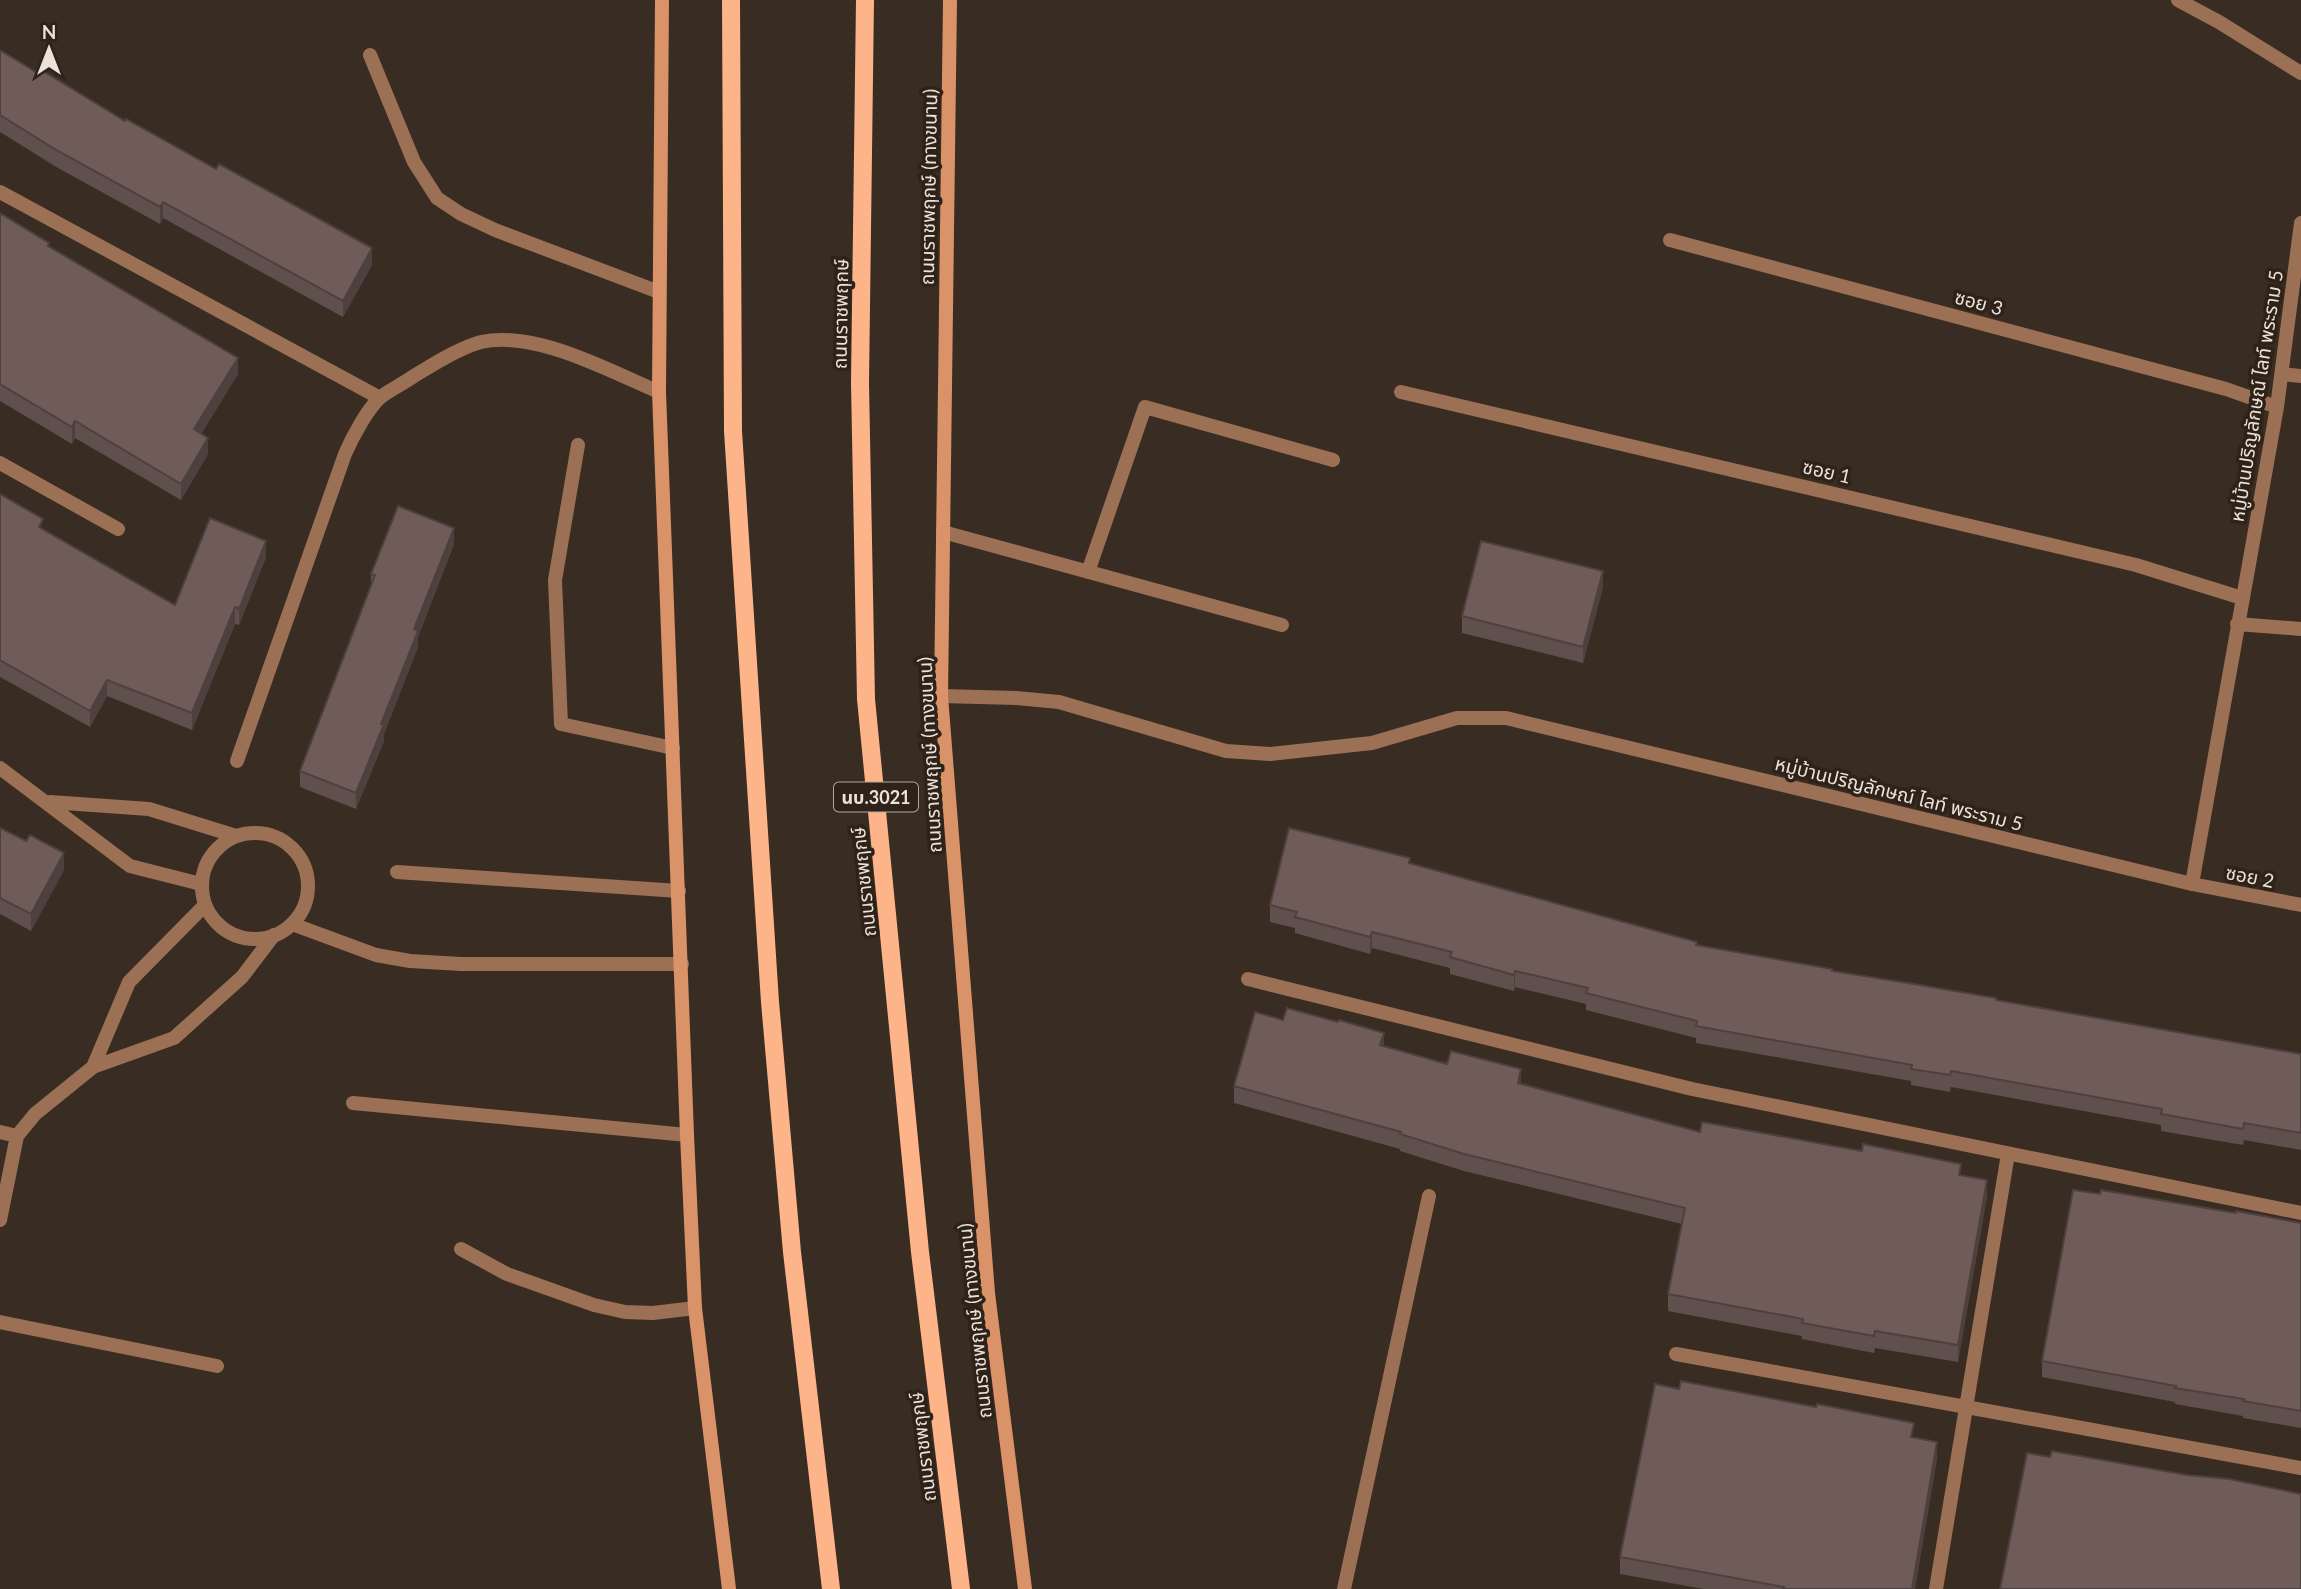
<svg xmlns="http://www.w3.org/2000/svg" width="2301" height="1589" viewBox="0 0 2301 1589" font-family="Lato,'Noto Sans Thai',sans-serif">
<rect width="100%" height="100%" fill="#392c22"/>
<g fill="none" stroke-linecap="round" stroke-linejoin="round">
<path stroke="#9c7055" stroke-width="14" d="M370,55L414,162L437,198L461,214L495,230L659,292
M578,445L555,580L561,724L673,748
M943,532L1282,625
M1088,572L1145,407L1333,460
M397,872L679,891
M353,1103L687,1135"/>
<path stroke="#9c7055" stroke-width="14" d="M2178,0L2219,22L2301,73
M0,192L380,398
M1670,240L2226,389L2277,407
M2282,374L2301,376
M1401,392L2136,565L2242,598
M0,463L118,529
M2237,624L2301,629
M941,696L1016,698L1059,702L1226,751L1270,754L1372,743L1457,718H1506L2192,884L2277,407L2301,223
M237,761L345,454C352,438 368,407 382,396C392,389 404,383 414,376C434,364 459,348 481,342C536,330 609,371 659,392
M0,768L130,866L201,884
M50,802L149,809L236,836
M202 886a53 53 0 1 1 106 0a53 53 0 1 1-106 0Z
M2192,884L2301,905
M292,924L376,955L410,961L461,964H682
M1248,979L1692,1089L2301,1213
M93,1067L129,982L205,905
M0,1132L17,1136
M0,1220L17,1136L35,1114L93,1067L174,1038L242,977L274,935
M461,1249L507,1274L594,1305L625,1312L653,1313L695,1308
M0,1322L217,1366
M1676,1354L2301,1468
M1344,1589L1429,1196
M1936,1589L2008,1154"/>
<path stroke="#da9368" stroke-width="14" d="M662,0L659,392L687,1135L695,1308L729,1589
M950,0L941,696L988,1293L1025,1589"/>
<path stroke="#fdb488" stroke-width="18" d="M731,0L733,431L770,1002L792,1252L831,1589
M865,0L860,383L866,699L920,1252L961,1589"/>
</g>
<path fill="#5f4f4d" d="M0,50L36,72L125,121L372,265L343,317L163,218L160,224L58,168L0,132Z
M0,213L238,374L201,434L208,454L181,500L75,438L72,444L0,401Z
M0,494L43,529L175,605L266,557L239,625L235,624L192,730L107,696L90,727L0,677Z
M454,544L418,637V647L384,734V741L356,809L300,787V771L371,584V574Z
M1603,587L1583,663L1462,633V616Z
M0,828L64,870L31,931L0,914Z
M1410,863L1697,945L1832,972L2301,1054V1150L2244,1140L2243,1145L2161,1131V1125L1951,1087L1950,1092L1911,1085V1081L1696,1043V1038L1586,1010V1004L1515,987L1514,991L1450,974V968L1372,948L1370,954L1295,933V928L1270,922V905Z
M1283,1020L1384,1046L1700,1132L1961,1176L1987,1196L1958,1362L1875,1348L1874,1353L1802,1339V1336L1668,1311V1294L1682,1224L1464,1171L1400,1151V1149L1234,1103V1086Z
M2236,1213L2301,1223V1428L2243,1418V1416L2175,1404V1402L2042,1377V1361Z
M1914,1437L1937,1458L1915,1589H1704L1620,1574V1557Z"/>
<path fill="#4e403e" d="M163,202V218L160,224V207Z
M372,248V265L343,317V301Z
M238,358V374L194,446V429Z
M75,421V438L72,444V427Z
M208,438V454L181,500V484Z
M454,528V544L418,637V647L384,734V741L356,809V793L414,629Z
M266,541V557L239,625V609Z
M1603,571V587L1583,663V647Z
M235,607V624L192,730V713Z
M107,680V696L90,727V711Z
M64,853V870L31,931V914Z
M1372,932V948L1370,954V937Z
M1515,971V987L1514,991V975Z
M1384,1033V1050L1380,1045Z
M1521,1069V1085L1518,1083Z
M1987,1180V1196L1958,1362V1345Z
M1937,1442V1458L1915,1589H1912Z"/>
<path fill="#6f5c59" stroke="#4e403e" stroke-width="2" d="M0,50L36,72L38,68L125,121L126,119L216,169L219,164L372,248L343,301L163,202L160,207L58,151L0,115Z
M0,213L49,243L48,246L238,358L194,429L208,438L181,484L75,421L72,427L0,384Z
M0,494L43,519L39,527L175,605L210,518L266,541L239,609L235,607L192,713L107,680L90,711L0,660Z
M398,506L454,528L414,629L418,631L381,724H384L356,793L300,771L375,575L371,574Z
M1481,541L1603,571L1583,647L1462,616Z
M0,828L26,841L30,835L64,853L31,914L0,898Z
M1289,828L1410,858L1409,863L1697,942L1696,945L1832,969V971L1914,984L1996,998V1000L2301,1054V1133L2244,1123L2243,1129L2161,1114L2162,1109L1951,1071L1950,1075L1911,1069L1912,1065L1696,1026L1697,1021L1586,993L1588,988L1515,971L1514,975L1450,957L1452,952L1372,932L1370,937L1295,917L1297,912L1270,905Z
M1287,1008L1338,1022L1339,1020L1384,1033L1380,1045L1447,1064L1451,1051L1521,1069L1518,1083L1700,1132L1702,1122L1862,1151L1863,1144L1961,1164L1959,1175L1987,1180L1958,1345L1875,1331L1874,1336L1802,1323L1803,1319L1668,1294L1685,1208L1464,1154L1400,1134L1401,1132L1234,1086L1255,1012L1283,1020Z
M2073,1190L2100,1194L2101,1190L2236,1213V1211L2301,1223V1411L2243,1401L2244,1399L2175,1388L2176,1386L2042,1361Z
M1681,1381L1816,1407L1817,1404L1914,1423L1911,1437L1937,1442L1912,1589H1783L1784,1587L1620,1557L1655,1384L1679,1389Z
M2052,1451L2187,1475L2229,1479L2301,1494V1589H2000L2027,1453L2050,1457Z"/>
<g text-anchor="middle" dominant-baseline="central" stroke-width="7" stroke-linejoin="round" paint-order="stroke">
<rect fill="#2f2218" stroke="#b3a8a0" stroke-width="2" x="834" y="782.5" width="84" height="29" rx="5"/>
<g font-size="18" font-weight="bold" fill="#ebe2db">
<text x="876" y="797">นบ.3021</text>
</g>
<g font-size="19" fill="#ebe2db" stroke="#2f2218">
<text transform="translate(928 187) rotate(-89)">ถนนราชพฤกษ์ (ทางขนาน)</text>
<text transform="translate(1979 302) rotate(15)">ซอย 3</text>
<text transform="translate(840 314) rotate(-89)">ถนนราชพฤกษ์</text>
<text transform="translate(2256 396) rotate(-81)">หมู่บ้านปริญลักษณ์ ไลท์ พระราม 5</text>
<text transform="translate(1827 471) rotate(13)">ซอย 1</text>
<text transform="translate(929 755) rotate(-93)">ถนนราชพฤกษ์ (ทางขนาน)</text>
<text transform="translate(1899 793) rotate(14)">หมู่บ้านปริญลักษณ์ ไลท์ พระราม 5</text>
<text transform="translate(2250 876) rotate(11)">ซอย 2</text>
<text transform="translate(863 882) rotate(-96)">ถนนราชพฤกษ์</text>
<text transform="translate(974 1321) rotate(-96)">ถนนราชพฤกษ์ (ทางขนาน)</text>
<text transform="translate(922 1447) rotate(-97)">ถนนราชพฤกษ์</text>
</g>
</g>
<g transform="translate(49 49)" stroke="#2f2218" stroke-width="5" paint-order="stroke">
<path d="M0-5L12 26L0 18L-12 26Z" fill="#ebe2db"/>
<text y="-10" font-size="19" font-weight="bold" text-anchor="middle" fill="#ebe2db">N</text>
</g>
</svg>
